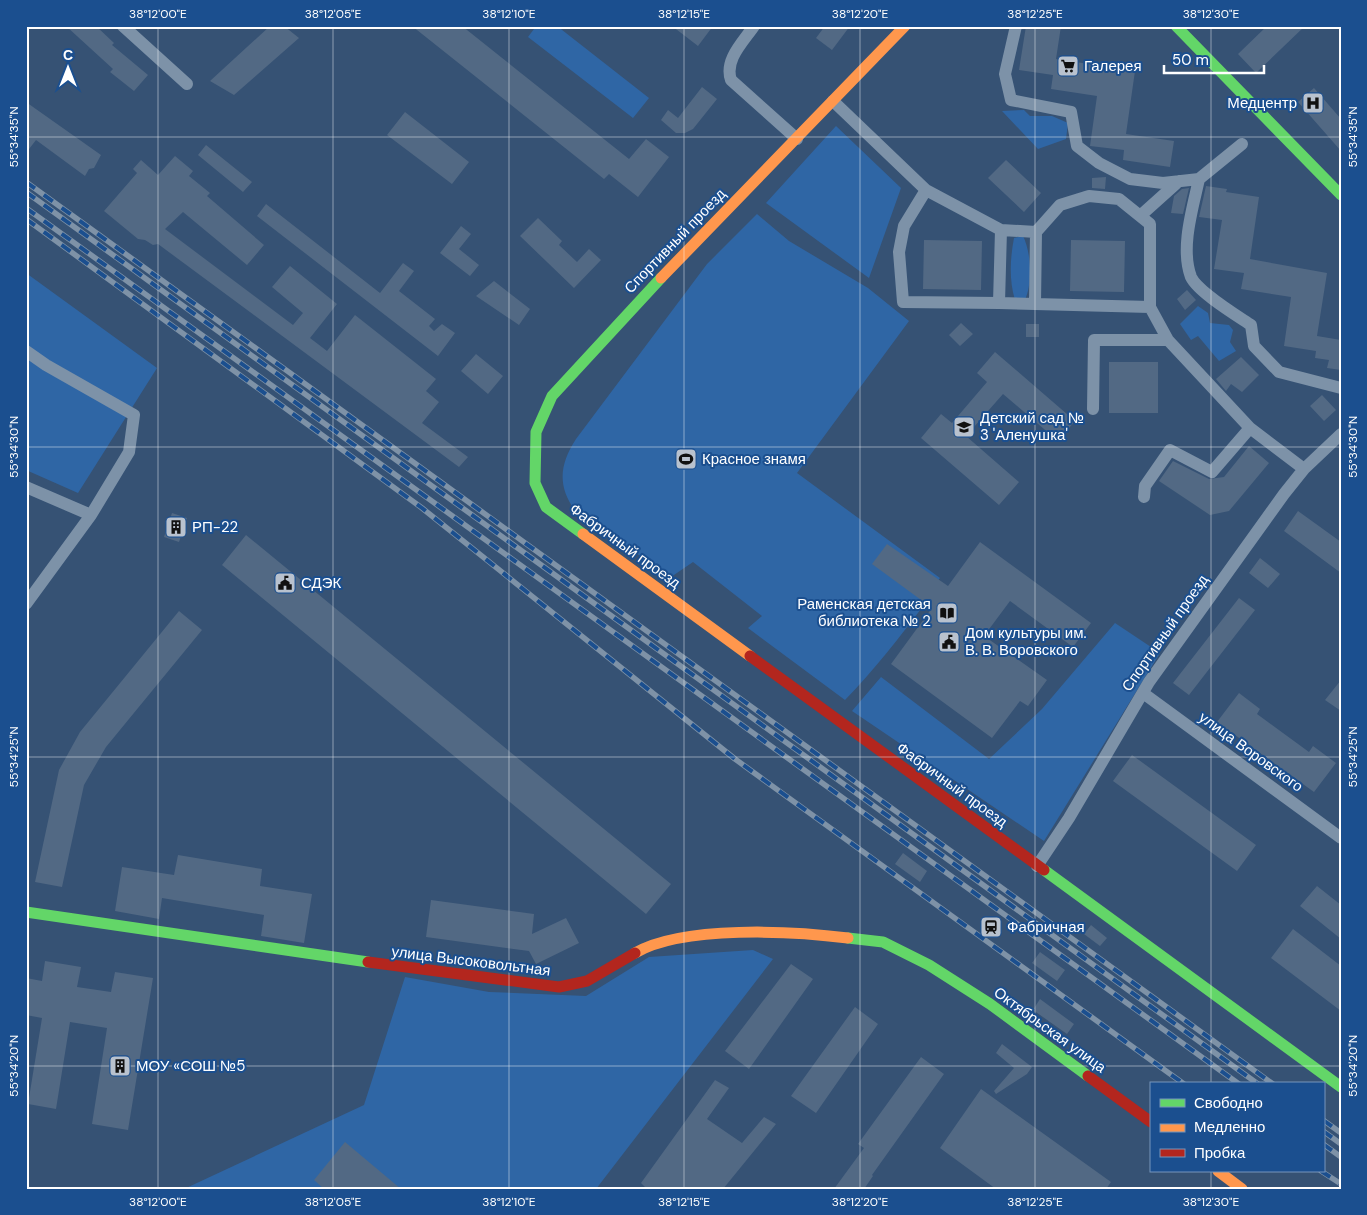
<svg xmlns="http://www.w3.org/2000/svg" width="1367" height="1215" viewBox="0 0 1367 1215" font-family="'DM Sans',sans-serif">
<rect width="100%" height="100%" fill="#365274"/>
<path fill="#2f66a5" d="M530,26H557L649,98L633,118L528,37L534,29Z
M1024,110L1030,116H1052L1068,123L1066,139L1038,149L1002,111Z
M836,126L901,188L869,278L766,203Z
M757,214L789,241L868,288L909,321L797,473L940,578L920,602L924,605C899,638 874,670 845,700L748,628L762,616L693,562L671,577L577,513C557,488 559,465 576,439L707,264Z
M1023,236C1031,252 1033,282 1025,300H1015C1009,280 1010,259 1014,238Z
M26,273L157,368L78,493L26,470Z
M1198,306L1208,313L1210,323L1229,325L1233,330L1230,342L1236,351L1219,361L1198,336L1191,340L1180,324Z
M1115,623L1160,653L1044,841L852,711L881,677L989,759L1042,709Z
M753,950L773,959L596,1189H184L364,1105L405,977L489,992L586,996L649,957Z"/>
<path fill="#526984" d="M66,26H96L114,43L112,45L148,75L134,91L110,72L113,69Z
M270,26H284L299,38L234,95L210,81Z
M412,26H462L629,159L646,139L669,157L638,197L609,174L604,179Z
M672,26H713L698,46Z
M825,26H850L832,50L816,38Z
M1026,26H1061L1056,59L1135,71L1126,134L1174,141L1170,167L1123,160L1124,150L1090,146L1097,96L1051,89L1053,75L1019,70Z
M1267,26H1305L1256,73L1238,54Z
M702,87L717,99L693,129L685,133H676L661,120L668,110L678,118Z
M1314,88L1341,119V151L1298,102Z
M26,102L101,155L94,168L89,169L85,176L36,140L26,153Z
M405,112L469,162L452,184L387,135Z
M206,145L252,182L243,192L198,155Z
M175,156L193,171L189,176L210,193L207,196L264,245L247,265L183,212L165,229L293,325L303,313L272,287L290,266L337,304L310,338L327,351L355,315L436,379L426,391L439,402L422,423L468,457L459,467L158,244L153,245L145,240L138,239L104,211L137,173L133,169L141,160L158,175Z
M1006,160L1041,193L1024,212L988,178Z
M1106,177L1105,189L1092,188V178Z
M1206,186L1227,189L1226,192L1259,197L1250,259L1327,273L1317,336L1341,340V370L1327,368L1329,360L1315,358L1316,351L1284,346L1291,297L1241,289L1244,273L1214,269L1222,220L1199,217Z
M1189,188L1183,214L1171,213L1174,196L1182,189Z
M266,204L380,293L403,263L414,271L399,291L435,319L429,326L434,331L442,324L455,333L438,356L257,216Z
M538,218L562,241L559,245L577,262L589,249L601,260L574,288L520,236Z
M461,226L471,234L459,249L479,265L470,276L440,253Z
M924,240L982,241L981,290L923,289Z
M1071,240L1125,241L1124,292L1070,291Z
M494,281L530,309L519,325L476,296Z
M1187,290L1196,300L1185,310L1177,299Z
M961,323L973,334L960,346L949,335Z
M1026,324H1039V337H1026Z
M995,352L1075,421L1058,441L1003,394L966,436L1019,482L999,505L921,438L941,414L952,423L987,382L977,373Z
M476,354L503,376L488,394L461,371Z
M1241,357L1259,375L1242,392L1231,384L1226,391L1216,379Z
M1109,362H1158V413H1109Z
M1322,395L1336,410L1324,421L1310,406Z
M1249,446L1269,463L1229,511L1210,515L1159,481L1173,461L1209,479L1224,477Z
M1298,511L1341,542V573L1284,531Z
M172,513L187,518L179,542L164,537Z
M246,535L671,884L646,914L222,565Z
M980,542L1091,623L1073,647L1010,601L984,636L1047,680L1028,706L1020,701L992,738L891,664L932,608L872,564L887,544L948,586Z
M1260,558L1280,574L1268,588L1249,573Z
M1239,598L1255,610L1189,695L1173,683Z
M179,611L202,630L106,747L84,785L62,887L35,882L59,770L80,732Z
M1341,680V711L1325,700Z
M1239,693L1260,709L1257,714L1309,752L1313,746L1336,763L1314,792L1217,722Z
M1132,755L1256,845L1237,871L1113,781Z
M903,853L927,871L920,882L895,864Z
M178,855L262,869L260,886L312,894L304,943L261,936L264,915L162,898L159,919L115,911L122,867L174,875Z
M1317,886L1341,905V939L1300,906Z
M431,900L534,914L532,934L566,918L579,943L536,964L529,951L426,937Z
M1091,925L1107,938L1100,946L1084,934Z
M1293,929L1341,966V1011L1271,958Z
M1040,952L1065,970L1057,981L1032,963Z
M45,961L81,967L77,987L111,992L115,972L153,978L128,1130L92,1124L107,1028L70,1022L56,1109L28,1104L42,1018L26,1015V978L42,981Z
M791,964L813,979L749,1069L725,1051Z
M1040,999L1074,1024L1067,1034L1033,1010Z
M855,1007L878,1024L816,1113L791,1096Z
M1002,1044L1032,1067L1027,1074L996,1094L994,1091L1014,1068L996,1053Z
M921,1057L944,1074L872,1175L873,1176L864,1189H834L864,1148L858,1144Z
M715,1080L729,1088L707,1119L742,1143L764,1117L776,1124L723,1189H647L641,1183Z
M981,1089L1111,1182L1106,1189H996L940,1148Z
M345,1142L401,1189H324L314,1180Z"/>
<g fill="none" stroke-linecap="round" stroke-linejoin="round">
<path stroke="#7d92a8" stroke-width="12" d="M123,26L187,84
M754,26C743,42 724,60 731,80L797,139
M1016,26L1005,74L1011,100L1071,112L1077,146L1099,163L1130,179L1163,183L1199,179L1242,144
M833,101L926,190
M1199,179C1193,207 1180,248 1191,277C1198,292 1236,315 1251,325L1254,346L1279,372L1341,388
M1140,216L1179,181
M999,303L903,302L899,252L904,226L926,190L1001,230
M1035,304L999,303L1001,230L1036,232
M1150,307L1035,304L1036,232L1060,205L1089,196L1119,199L1150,224V307L1168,340
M26,351L46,365L134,415L129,452L91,515L26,604
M1093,409L1094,340H1168L1250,428
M26,487L91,515
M1144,497L1145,486L1170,450L1212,472L1250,428L1304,469
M1143,693L1341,838
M1037,866L1069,818L1149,682L1284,494L1304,469L1341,434"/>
<path stroke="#63d668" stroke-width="11" d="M1176,26L1341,195
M583,534L546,507L535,483L536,432L552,396L661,278
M1044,870L1341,1087
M26,912L368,962
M848,938L883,942L929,965L990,1004L1088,1076"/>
<path stroke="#ff974d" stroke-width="11" d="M661,278L905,26
M583,534L750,656
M635,953C683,925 793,931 848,938
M1218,1171L1242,1189"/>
<path stroke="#b3261e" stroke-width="11" d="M750,656L1044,870
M368,962L559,987L587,981L635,953
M1088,1076L1151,1122"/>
<g stroke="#7e92a7" stroke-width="5.5">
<path id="rail" d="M26,182L1273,1084
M26,192L1258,1084
M26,208L1239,1084
M26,219L422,508L735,759L1184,1084
M1323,1120L1341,1133
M1323,1131L1341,1144
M1323,1144L1341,1157
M1321,1171L1341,1184"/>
</g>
<use href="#rail" stroke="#1b4f8f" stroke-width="4" stroke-dasharray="11" stroke-linecap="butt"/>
</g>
<path fill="none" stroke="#fff" stroke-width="1" stroke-opacity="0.45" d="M158,26V1189M333,26V1189M509,26V1189M684,26V1189M860,26V1189M1035,26V1189M1211,26V1084M26,137H1341M26,447H1341M26,757H1341M26,1066H1341M1211,1171V1189"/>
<defs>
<g id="supermarket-square" transform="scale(1.125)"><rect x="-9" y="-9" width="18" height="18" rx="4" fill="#b9c2ce" stroke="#1b4f8f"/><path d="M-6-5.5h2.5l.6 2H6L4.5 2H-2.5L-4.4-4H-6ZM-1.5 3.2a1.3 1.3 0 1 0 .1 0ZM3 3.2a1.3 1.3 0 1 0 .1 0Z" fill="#111"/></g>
<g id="hospital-square" transform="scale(1.125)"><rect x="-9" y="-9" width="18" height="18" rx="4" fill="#b9c2ce" stroke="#1b4f8f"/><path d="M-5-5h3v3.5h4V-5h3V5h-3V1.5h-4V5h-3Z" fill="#111"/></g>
<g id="school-square" transform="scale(1.125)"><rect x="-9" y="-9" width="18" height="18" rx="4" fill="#b9c2ce" stroke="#1b4f8f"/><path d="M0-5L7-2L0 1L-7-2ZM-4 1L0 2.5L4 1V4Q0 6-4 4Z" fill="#111"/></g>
<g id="stadium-square" transform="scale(1.125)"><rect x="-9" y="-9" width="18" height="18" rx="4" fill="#b9c2ce" stroke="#1b4f8f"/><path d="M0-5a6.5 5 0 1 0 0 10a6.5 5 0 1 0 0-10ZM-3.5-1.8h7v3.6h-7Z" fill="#111"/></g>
<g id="building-square" transform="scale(1.125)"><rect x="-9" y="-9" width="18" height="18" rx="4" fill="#b9c2ce" stroke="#1b4f8f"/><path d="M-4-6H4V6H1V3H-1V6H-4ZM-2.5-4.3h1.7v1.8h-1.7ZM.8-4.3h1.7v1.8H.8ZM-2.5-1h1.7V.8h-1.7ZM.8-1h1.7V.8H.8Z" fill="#111"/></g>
<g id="civic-square" transform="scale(1.125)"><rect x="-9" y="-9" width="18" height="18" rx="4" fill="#b9c2ce" stroke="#1b4f8f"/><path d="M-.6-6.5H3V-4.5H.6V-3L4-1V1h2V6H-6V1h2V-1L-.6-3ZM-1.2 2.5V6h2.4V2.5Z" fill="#111"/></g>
<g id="library-square" transform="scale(1.125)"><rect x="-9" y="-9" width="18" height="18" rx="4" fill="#b9c2ce" stroke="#1b4f8f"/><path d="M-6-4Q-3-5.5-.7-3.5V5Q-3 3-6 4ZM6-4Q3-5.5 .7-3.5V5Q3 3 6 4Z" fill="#111"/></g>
<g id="station-square" transform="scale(1.125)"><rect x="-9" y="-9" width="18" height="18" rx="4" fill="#b9c2ce" stroke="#1b4f8f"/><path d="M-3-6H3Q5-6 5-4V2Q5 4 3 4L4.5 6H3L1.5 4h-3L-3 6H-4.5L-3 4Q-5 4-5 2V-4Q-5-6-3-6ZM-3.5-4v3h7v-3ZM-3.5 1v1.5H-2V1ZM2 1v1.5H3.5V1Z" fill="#111"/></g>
</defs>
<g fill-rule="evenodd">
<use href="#supermarket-square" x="1068" y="66"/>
<use href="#hospital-square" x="1313" y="103"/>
<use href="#school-square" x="964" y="427"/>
<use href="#stadium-square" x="686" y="459"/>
<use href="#building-square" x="176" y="527"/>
<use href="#civic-square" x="285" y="583"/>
<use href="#library-square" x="947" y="613"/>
<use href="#civic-square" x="949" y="642"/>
<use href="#station-square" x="991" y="927"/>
<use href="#building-square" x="120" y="1066"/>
</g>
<g text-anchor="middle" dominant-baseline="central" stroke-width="4" stroke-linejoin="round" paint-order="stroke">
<g font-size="15" fill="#fff" stroke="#1b4f8f" text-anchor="start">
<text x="1084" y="66">Галерея</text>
<text x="1297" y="103" text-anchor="end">Медцентр</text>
<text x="980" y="418">Детский сад №<tspan x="980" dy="17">3 'Аленушка'</tspan></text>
<text x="702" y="459">Красное знамя</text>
<text x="192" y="527">РП-22</text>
<text x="301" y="583">СДЭК</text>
<text x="931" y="604" text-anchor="end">Раменская детская<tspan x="931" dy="17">библиотека № 2</tspan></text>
<text x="965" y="633">Дом культуры им.<tspan x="965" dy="17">В. В. Воровского</tspan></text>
<text x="1007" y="927">Фабричная</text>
<text x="136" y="1066">МОУ «СОШ №5</text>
</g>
<g font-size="15" fill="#fff" stroke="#1b4f8f">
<text transform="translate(675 241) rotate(-46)">Спортивный проезд</text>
<text transform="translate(625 546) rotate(36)">Фабричный проезд</text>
<text transform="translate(1165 633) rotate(-55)">Спортивный проезд</text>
<text transform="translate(1251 752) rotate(36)">улица Воровского</text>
<text transform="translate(952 785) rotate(36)">Фабричный проезд</text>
<text transform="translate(471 961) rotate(7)">улица Высоковольтная</text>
<text transform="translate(1050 1030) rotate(36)">Октябрьская улица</text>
</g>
</g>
<rect width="1367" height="1215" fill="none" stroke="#1b4f8f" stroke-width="55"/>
<rect x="1150" y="1082" width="175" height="90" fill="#1b4f8f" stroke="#7695bc"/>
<rect x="1160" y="1099" width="25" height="8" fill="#63d668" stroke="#7695bc"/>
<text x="1194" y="1108" font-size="15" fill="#ffffff">Свободно</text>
<rect x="1160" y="1124" width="25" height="8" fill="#ff974d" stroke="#7695bc"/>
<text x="1194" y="1132" font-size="15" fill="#ffffff">Медленно</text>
<rect x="1160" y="1149" width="25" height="8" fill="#b3261e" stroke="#7695bc"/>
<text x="1194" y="1158" font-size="15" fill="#ffffff">Пробка</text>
<g transform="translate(68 68)" stroke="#1b4f8f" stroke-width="4" paint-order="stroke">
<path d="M0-4L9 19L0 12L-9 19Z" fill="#ffffff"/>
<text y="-8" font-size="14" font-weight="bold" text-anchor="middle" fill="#ffffff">С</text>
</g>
<path d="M1164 65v8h100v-8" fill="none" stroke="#ffffff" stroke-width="2.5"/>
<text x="1172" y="65" font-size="15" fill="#ffffff" stroke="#1b4f8f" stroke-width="4" paint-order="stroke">50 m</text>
<rect x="28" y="28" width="1312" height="1160" fill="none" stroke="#fff" stroke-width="2"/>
<g font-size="12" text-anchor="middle" fill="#fff">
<text x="158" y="18">38°12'00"E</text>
<text x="333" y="18">38°12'05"E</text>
<text x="509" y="18">38°12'10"E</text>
<text x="684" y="18">38°12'15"E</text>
<text x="860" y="18">38°12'20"E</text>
<text x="1035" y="18">38°12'25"E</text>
<text x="1211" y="18">38°12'30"E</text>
<text transform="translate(14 137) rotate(-90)" y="4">55°34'35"N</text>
<text transform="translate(1353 137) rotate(-90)" y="4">55°34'35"N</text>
<text transform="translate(14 447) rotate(-90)" y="4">55°34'30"N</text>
<text transform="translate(1353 447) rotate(-90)" y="4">55°34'30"N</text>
<text transform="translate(14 757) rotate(-90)" y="4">55°34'25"N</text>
<text transform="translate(1353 757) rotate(-90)" y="4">55°34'25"N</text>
<text transform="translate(14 1066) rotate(-90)" y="4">55°34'20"N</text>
<text transform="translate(1353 1066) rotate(-90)" y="4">55°34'20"N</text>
<text x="158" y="1206">38°12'00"E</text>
<text x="333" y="1206">38°12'05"E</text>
<text x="509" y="1206">38°12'10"E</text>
<text x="684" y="1206">38°12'15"E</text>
<text x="860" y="1206">38°12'20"E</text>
<text x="1035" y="1206">38°12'25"E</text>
<text x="1211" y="1206">38°12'30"E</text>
</g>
</svg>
